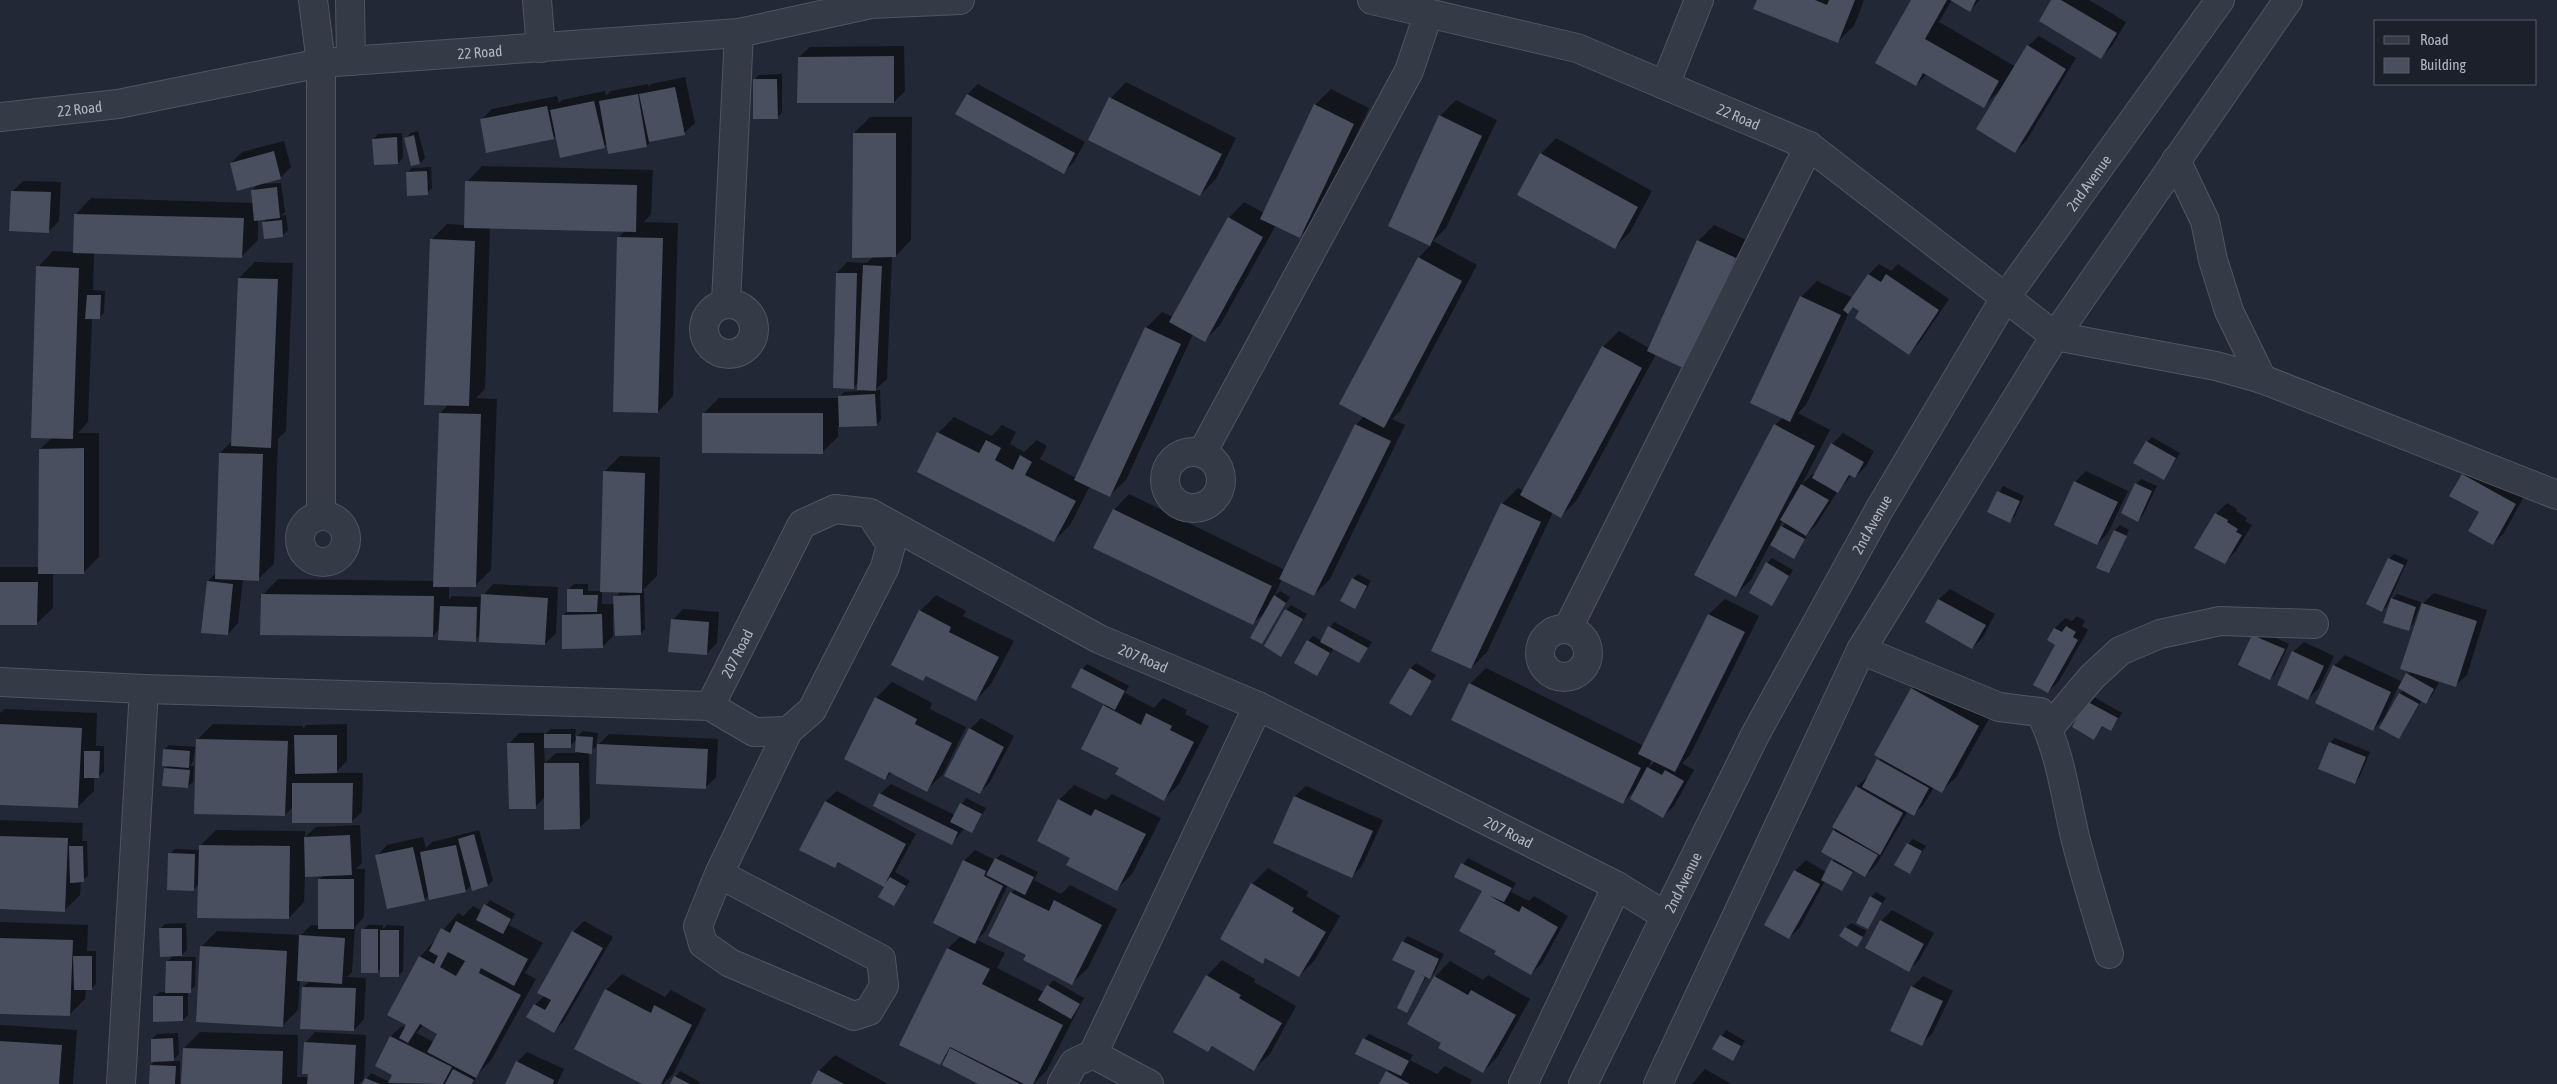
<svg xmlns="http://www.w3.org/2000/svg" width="2557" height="1084" viewBox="0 0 2557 1084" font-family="'Asap Condensed',sans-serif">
<rect width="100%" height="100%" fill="#222835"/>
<path fill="#0007" fill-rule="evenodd" d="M1758,0H1864L1854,26L1838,41Z
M1913,0H1980L1970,10L1952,0L1939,22L2016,67L2028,46L2039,36L2076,58L2026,141L2015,152L2000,90L1984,106L1927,74L1916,85Z
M2053,0H2089L2126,22L2112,46L2101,57Z
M904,46L905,91L894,102L799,57L810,47Z
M782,74V112L777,118L754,80L759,75Z
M685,77L695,123L684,133L651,141L646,146L608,143L604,146L557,135L553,138L481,120L492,109L557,96L559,103L562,100L605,91L606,96L611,91L648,84L649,87L651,84Z
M1126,82L1236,138L1216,179L1200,195L1090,139L1111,98Z
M978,84L1085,142L1074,162L1064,172L968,94Z
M1331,89L1369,108L1316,221L1300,236L1276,225L1220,325L1204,341L1193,334L1126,480L1110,495L1090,486L1070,525L1054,541L938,433L954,417L992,436L1002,425L1016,432L1010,444L1024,452L1037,440L1047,446L1040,459L1076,478L1146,328L1162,312L1173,317L1229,218L1244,202L1264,213L1315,105Z
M1456,100L1497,120L1446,228L1433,241L1477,265L1400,411L1392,419L1405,425L1330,579L1314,595L1282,579L1274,597L1280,591L1290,597L1262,643L1266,611L1252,624L1114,510L1129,494L1285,570L1356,425L1364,416L1340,404L1419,257L1431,245L1390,225L1440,116Z
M870,117H912L911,240L896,256H892L887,379L875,390H880L881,420L876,425L838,426V437L822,452L704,413L719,398H839L844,392L859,391V382L854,387L837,273L847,262L867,263L874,256L854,133Z
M418,131L425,158L420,163L412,165L406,138L411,133Z
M402,133L403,158L398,163L373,139L378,134Z
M1556,138L1652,191L1630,232L1615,247L1541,154Z
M284,141L291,167L280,178L259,184L281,183L285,212L281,216L286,215L288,230L283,235L264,222L267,218L258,220V240L242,256L94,252L93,290L105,291L104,313L99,318H92L88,422L78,433H99V557L83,573H53V608L37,623H0V567H40V449L52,438L38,267L53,251L74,252L76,214L91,198L253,203L252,190L259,184L231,163L242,152Z
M482,166L653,170L651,214L644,222L678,223L673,396L658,412L618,238L626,230L490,227L485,389L476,398L497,399L491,570L475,586H449V599L452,596L482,597L493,584L558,587L556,633L545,644L480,635L475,640L440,628L433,636L263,595L278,579L434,581L440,413L449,404L431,240L447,224L466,225L467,182Z
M431,167L432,188L427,193L407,173L412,168Z
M23,181L61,182L59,221L48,232L13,191Z
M1714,225L1751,242L1700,351L1656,354L1577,500L1561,516L1553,512L1487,652L1471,668L1502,504L1518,488L1524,491L1603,347L1619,331L1649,348L1698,241Z
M255,262L293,263L286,431L278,439L274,564L258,579H243L238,623L228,634L208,581L216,573L220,453L232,441L239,278Z
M1879,264L1891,271L1898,264L1949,299L1919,343L1909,353L1861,311L1854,306L1850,310L1806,405L1798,413L1830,430L1802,484L1813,474L1815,475L1832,444L1843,433L1874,451L1866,466L1855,477L1852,475L1837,492L1817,524L1808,533L1798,552L1793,557L1770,544L1751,580L1735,595L1775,425L1783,417L1801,297L1817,281L1853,298L1869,274ZM1783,520L1786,522L1777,535L1775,534Z
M2152,437L2180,453L2164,479L2147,442Z
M620,456L660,457L657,576L642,591H644L645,629L640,634L613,611V636L602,647L563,616L568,610L569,589L574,584H588V591H601L604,472ZM602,591H621L615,597V604H602Z
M2473,464L2526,493L2504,533L2493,544L2463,475Z
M2086,471L2128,491L2108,533L2097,544L2075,482Z
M2141,479L2157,486L2143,515L2138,520L2136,484Z
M2003,486L2024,496L2015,516L2010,521L1989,511Z
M2227,503L2237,509L2236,511L2247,518L2245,521L2252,525L2236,551L2225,562L2216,514Z
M2120,525L2131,531L2114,567L2131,531L2129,530L2111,568H2113L2109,572L2098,567L2115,530Z
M2394,554L2408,560L2387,606L2382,611L2389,559Z
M1772,558L1793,570L1772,605L1767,563Z
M1358,574L1371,581L1355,608L1353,579Z
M1950,589L1995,614L1983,637L1972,648L1927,622L1939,599Z
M2434,593L2487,610L2467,675L2456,685L2429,678L2439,683L2431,697L2426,702L2422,700L2399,738L2400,693L2403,690L2398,687L2384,718L2373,730L2334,666L2345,655L2403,682L2410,671L2423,603Z
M2397,594L2421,602L2413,624L2408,630L2392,599Z
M936,595L966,611L963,616L1014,641L991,684L976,700L927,675L923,680L920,611Z
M1725,599L1759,616L1690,755L1682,763L1694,770L1674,806L1663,816L1635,790L1623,803L1470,684L1486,668L1644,746L1709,614ZM1652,760L1655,761L1648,768Z
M1291,605L1307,614L1281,655L1286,610Z
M683,609L719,612L717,643L706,654L673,620Z
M2077,616L2085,621L2082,626L2088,630L2059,681L2048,692L2057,644L2049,640L2055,628L2065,618L2072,621Z
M1334,622L1372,642L1359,662L1334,648L1317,674L1308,641L1313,636L1322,641Z
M2258,630L2289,644L2275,674L2270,679L2253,635Z
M2304,642L2334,656L2319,688L2308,699L2293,652Z
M1416,663L1436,675L1411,714V668Z
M1087,664L1129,686L1125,693L1154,708L1163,698L1187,710L1185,714L1209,726L1179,784L1163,800L1120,767L1104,706L1106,704L1082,669Z
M1928,673L1994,710L1957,776L1942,791L1934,787L1924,804L1914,814L1908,811L1876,865L1865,876L1855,870L1842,890L1825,881L1800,927L1789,938L1795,871L1806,860L1826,872L1835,858L1834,831L1836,828L1834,827L1857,786L1869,776L1881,757L1912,689Z
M892,682L932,703L930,709L966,727L943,774L927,790L892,772L885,779L876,698Z
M2092,696L2122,713L2111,730L2103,726L2094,739L2073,727Z
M5,709L97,713L96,746H104V771L99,776H94V791L78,807L0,804V713Z
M981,718L1014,736L990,782L979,793L970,729Z
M213,724L303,726V729L306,725L347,724V761L335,773H363L362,812L351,822L293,807L285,815L197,740Z
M551,729H576L575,738L583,731L598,733L596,747L609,734L718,739L716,777L706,787L599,745L589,752L590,818L579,828L545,797L535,807L509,744L519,733H544V735ZM577,739L576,753H556L545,763L544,747L570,746Z
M2335,738L2370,752L2359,778L2354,783L2330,743Z
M169,745L195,747L193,762L190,765L194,766L193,782L187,787L165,769L168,765L164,750Z
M891,784L955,815L966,798L986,808L976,826L971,831L965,828L952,843L880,794Z
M1074,785L1106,800L1112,794L1161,818L1132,874L1117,889L1072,858L1059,800Z
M1306,786L1383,820L1362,866L1351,877L1275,842L1295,796Z
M837,791L916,834L895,872L910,881L894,904L888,881L884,885L840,862L834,867L801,849L826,801Z
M0,820L83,823L82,841H87L88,876L81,881L80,895L64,911L0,908Z
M360,825L362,863L356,869H365L364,917L355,927L352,972L347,977L366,978L364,1019L354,1030L303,987L310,981L300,980L298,1010L283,1025L201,947L217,931L301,935L311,925L319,926V879L324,875L305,876L304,902L289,918L199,884L193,890L170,854L175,849L200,850V846L216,830L305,831V837L316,827Z
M479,830L493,880L488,885H472L465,891L430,894L424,900L377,856L387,845L423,837L426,848L432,842Z
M1913,839L1926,846L1909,872L1908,844Z
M975,850L995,860L1001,854L1038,872L1034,880L1061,894L1070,885L1117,909L1088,968L1072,983L1028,954L990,935L1015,888L1008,885L985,932L977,940L1005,953L997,968L1044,992L1053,980L1084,998L1047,1070L1033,1084H981L946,1057L940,1063L948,948L961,936L964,861Z
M1468,858L1516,883L1511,892L1529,901L1534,896L1568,916L1542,963L1531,974L1498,951L1484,891L1455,876Z
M1268,868L1309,892L1306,896L1340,916L1315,960L1299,976L1267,957L1262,962L1221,938L1252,884Z
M1876,892L1886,898L1867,927L1871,897Z
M490,900L515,914L509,925L543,943L525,973L536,979L491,1060L478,1074L473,1084H363L371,1073L390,1082L394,1075L376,1066L391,1036L402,1026L406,1028L420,957L458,913L463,916L473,906L482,911ZM424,1025L439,1033L434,1042L416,1033Z
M1892,910L1934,933L1919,960L1909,970L1867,947L1881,921Z
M584,921L613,937L564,1021L554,1031L535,1005L545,995L573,932Z
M0,922L88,925L87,951H96V984L91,989H86L85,999L69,1015L0,1013Z
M186,923L187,950L180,957H196L195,986L188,992V1015L183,1020L154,997L160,992H166L167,962L174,955L160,929L165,924Z
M1851,923L1867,931L1857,945L1846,928Z
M368,925H383V929L387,925L404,926L403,971L398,976L381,968L377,972L363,930Z
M1408,936L1444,954L1435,972L1430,977L1427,976L1406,1011L1417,971L1403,942Z
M1222,960L1255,979L1254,982L1296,1006L1270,1054L1254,1069L1213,1046L1208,1051L1207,976Z
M1450,961L1483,980L1488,975L1530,999L1498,1056L1483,1072L1443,1042L1435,977Z
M622,974L665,997L671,990L706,1009L673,1074L663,1084H645L606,990Z
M1923,976L1953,991L1932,1034L1921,1044L1912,987Z
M0,1025L77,1030L73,1084H0Z
M1726,1030L1745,1041L1733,1059L1714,1048Z
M200,1032L298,1035L297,1077H309L305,1043L315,1032L366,1035L364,1079L359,1084H183L184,1048Z
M178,1033L179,1054L172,1061H180V1084H150L151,1065L156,1060L152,1039L157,1034Z
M1369,1034L1413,1055L1410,1060L1437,1074L1445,1066L1472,1080L1470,1084H1380L1390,1069L1364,1039Z
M527,1052L564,1069L557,1084H506L517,1062Z
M835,1055L888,1084H812L819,1071Z
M1705,1069L1731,1084H1692Z
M680,1071L700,1082L699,1084H671Z"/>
<path fill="#494f5f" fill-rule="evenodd" d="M1757,0H1815L1827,5L1829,0H1855L1838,43L1753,9Z
M1911,0H1947L1925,39L1999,81L1984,108L1923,73L1916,86L1875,63Z
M1950,0H1976L1970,12Z
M2051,0H2061L2117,33L2101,59L2039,21Z
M2027,45L2066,69L2015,153L1976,129Z
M894,56V103H797L798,57Z
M753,79H777L778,119H753Z
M675,87L685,135L649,142L639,94Z
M638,94L647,147L608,154L599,101Z
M967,94L1075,153L1064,174L955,114Z
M1109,97L1222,154L1200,196L1088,140Z
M594,101L605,148L560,158L550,110Z
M1314,104L1354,124L1300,238L1260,219Z
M547,106L554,139L486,153L480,119Z
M1439,115L1482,136L1430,246L1388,226Z
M853,133H896V257L852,258Z
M414,135L420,164L411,166L404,138Z
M397,137L398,164L374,165L372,139Z
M274,151L281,179L237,191L230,163Z
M1540,153L1638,207L1615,249L1517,195Z
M427,171L428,195L407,196L406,172Z
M465,181L637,185L636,232L464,228Z
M277,187L280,218L254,221L251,190Z
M11,191L51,192L49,233L9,231Z
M74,214L244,218L242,258L73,253Z
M1228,217L1263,237L1205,342L1169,322Z
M282,220L283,237L264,239L262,222Z
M617,237L663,238L658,413L613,412Z
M430,239L475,241L469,406L424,405Z
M1697,240L1736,258L1685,369L1647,351Z
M1418,257L1462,281L1384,428L1339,404Z
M863,265L882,266L876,391L857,390Z
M36,266L79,268L73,439L31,438Z
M836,273H857L854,389L833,388Z
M1868,274L1881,282L1886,274L1939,310L1909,355L1855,318L1859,311L1853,307L1848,314L1843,310Z
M238,278L278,279L271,448L231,446Z
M87,295H101L100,319H85Z
M1800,296L1841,315L1790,422L1750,403Z
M1145,327L1181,344L1110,497L1074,480Z
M1602,346L1642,368L1561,518L1520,495Z
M875,394L877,426L839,427L838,396Z
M439,413L481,414L476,587H433Z
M702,413H823V454L702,453Z
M1355,424L1391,441L1314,596L1279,579Z
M1774,424L1815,446L1736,597L1694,575Z
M937,432L979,453L986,440L1001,448L995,460L1013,470L1020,455L1032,462L1025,475L1076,501L1054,542L917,472Z
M2146,441L2176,458L2164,480L2133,463Z
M1831,443L1864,462L1855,478L1849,475L1838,493L1812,478Z
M84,448V574H38L39,449Z
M219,453L263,454L259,581L215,579Z
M603,471L645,473L642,593L600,592Z
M2462,474L2516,504L2493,545L2468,531L2479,512L2449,496Z
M2074,481L2118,502L2097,545L2054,525Z
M2135,483L2152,491L2138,522L2121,513Z
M1801,484L1829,500L1806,536L1780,520Z
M1997,491L2020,501L2010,523L1987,512Z
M1501,503L1541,522L1471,669L1431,651Z
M1113,509L1272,586L1253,625L1093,548Z
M2215,513L2228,520L2227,522L2238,529L2236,532L2242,535L2225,564L2194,548Z
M1781,526L1805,539L1794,559L1770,545Z
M2114,530L2127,536L2109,573L2096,568Z
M2388,558L2404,565L2382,612L2366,604Z
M1766,562L1789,576L1772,606L1749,593Z
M1352,578L1367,586L1355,609L1340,601Z
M207,581L233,584L228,635L201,633Z
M0,582H38L37,625H0Z
M567,589H583V595H598L597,612H567Z
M261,594L434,596L433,637L260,635Z
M481,594L548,598L545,645L479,642Z
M640,595L641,635L615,636L613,596Z
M1274,595L1286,603L1262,644L1250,638Z
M2391,598L2416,607L2409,631L2383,623Z
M1938,599L1986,625L1972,649L1925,622Z
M2422,603L2477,621L2456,687L2400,669Z
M440,606L477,607L476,642L438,640Z
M1285,609L1303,619L1281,657L1264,646Z
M919,610L951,627L949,632L999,657L976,701L926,676L923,681L891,665Z
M602,614L603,648L562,649V615Z
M1708,614L1745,632L1675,772L1638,754Z
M671,619L709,622L707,655L668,652Z
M1328,626L1368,648L1359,663L1320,642Z
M2066,626L2076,632L2073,637L2078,640L2048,693L2033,685L2055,645L2047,640L2054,628L2062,632Z
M2252,635L2285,649L2270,680L2238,665Z
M1307,640L1330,653L1317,676L1294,663Z
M2292,651L2324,666L2308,700L2277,685Z
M2333,665L2391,692L2373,731L2315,703Z
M1081,668L1125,691L1115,710L1071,687Z
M1410,668L1432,681L1411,716L1389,703Z
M2406,673L2434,689L2426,704L2398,688Z
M1469,683L1641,768L1623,804L1451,720Z
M1911,688L1979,726L1942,793L1874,755Z
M2399,693L2419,704L2399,739L2379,728Z
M875,697L917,719L915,724L952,743L927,792L889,772L885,780L844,759Z
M2086,701L2118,718L2111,731L2102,726L2094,740L2072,727Z
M1103,705L1141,725L1146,713L1172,726L1170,730L1194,742L1164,801L1115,774L1119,768L1081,749Z
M0,724L82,728L78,808L0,805Z
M969,728L1004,747L980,794L944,776Z
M544,734H571V748H544Z
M294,735H337V773L295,774Z
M576,736L593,737L592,754L575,752Z
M196,739L288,741L285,816L194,814Z
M2329,742L2366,757L2355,784L2318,769Z
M507,743H534L536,809H509Z
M597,744L708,749L706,789L596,784Z
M163,749L190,751L189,768L162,766Z
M84,751H100L99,778H84Z
M1877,759L1929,788L1914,816L1862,787Z
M544,763H579L580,829L544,830Z
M1647,767L1662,775L1665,770L1684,781L1663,818L1630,799Z
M164,768L190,770L188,788L162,786Z
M292,783H353L352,823H292Z
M1856,786L1903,813L1880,855L1832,827Z
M879,793L958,832L952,845L873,806Z
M1294,796L1373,831L1352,878L1273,843Z
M1058,799L1091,816L1095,809L1146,834L1117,891L1066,865L1070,858L1037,841Z
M825,801L906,844L885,884L890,877L906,886L894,906L878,897L884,887L838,862L835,868L799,850Z
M960,803L982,814L972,833L950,822Z
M1833,830L1878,855L1865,877L1821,852Z
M474,834L488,886L472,891L458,839Z
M350,835L352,875L305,877L304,837Z
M0,836L68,838L65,912L0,909Z
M1907,843L1922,851L1910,874L1894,865Z
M199,845L290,846L289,919L197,918Z
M456,845L466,892L429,900L420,852Z
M69,846H83L84,882L70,883Z
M413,847L425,901L387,909L375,855Z
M168,853L195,854L194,891L167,890Z
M995,858L1034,877L1025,895L986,875Z
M963,860L986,871L984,876L1003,886L975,944L933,923Z
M1831,860L1853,872L1842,891L1821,880Z
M1461,863L1512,888L1504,902L1488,895L1519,912L1522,906L1558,927L1531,975L1494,954L1496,951L1459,931L1482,891L1454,877Z
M1794,870L1820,884L1789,939L1764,925Z
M318,879H354V929H318Z
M1251,883L1294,908L1292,912L1326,932L1299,977L1265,958L1263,964L1220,939Z
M1010,892L1049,911L1054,900L1102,925L1072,985L1023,960L1026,955L988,936Z
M1870,896L1882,903L1868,929L1856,923Z
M484,904L511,919L503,934L476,920Z
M1880,920L1924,944L1909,972L1865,948Z
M456,921L528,959L514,986L481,968L479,973L521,995L476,1078L427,1052L437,1034L420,1024L408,1043L399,1038L406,1025L387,1015L419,956L434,964L438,956L429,951L441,928L450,933ZM448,952L465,961L456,976L440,967Z
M1845,927L1863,937L1857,947L1839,936Z
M159,928H182V956L160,957Z
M361,929H378V973H361Z
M380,930H399V977H380Z
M572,931L603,948L554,1033L526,1017L534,1004L545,1010L551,1000L537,993Z
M299,935L345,938L342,984L297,981Z
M0,938L73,940L70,1016L0,1014Z
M1402,941L1439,959L1430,979L1420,974L1425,977L1407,1013L1397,1008L1415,971L1392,960Z
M200,946L287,951L283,1027L196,1022Z
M947,948L990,969L982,984L1063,1025L1033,1084H1024L950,1047L940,1065L899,1045Z
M73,956H92V990H74Z
M166,961H192L191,993H165Z
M1206,975L1241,995L1239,998L1282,1023L1254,1071L1212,1046L1208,1052L1173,1032Z
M1434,976L1468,995L1471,990L1516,1015L1483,1073L1438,1048L1441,1043L1407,1024Z
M1047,985L1080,1004L1071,1019L1038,1000Z
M1911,986L1943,1001L1922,1046L1890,1031Z
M302,987L356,988L354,1031L300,1029Z
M605,989L651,1013L654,1005L692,1025L661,1084H642L574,1049Z
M153,996H183V1021L153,1022Z
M1720,1035L1741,1046L1733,1061L1712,1049Z
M390,1036L452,1067L443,1084L388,1083L392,1075L375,1066Z
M173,1038L174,1061L151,1062V1039Z
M1363,1038L1409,1061L1401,1076L1355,1054Z
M0,1041L62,1045L59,1084H0Z
M304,1042L356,1045L354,1084H307L308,1074H302Z
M183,1048L283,1051L282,1084H181Z
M950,1048L1020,1084H978L942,1065Z
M516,1061L554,1080L553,1084H505Z
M150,1065L176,1066L175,1084H149Z
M453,1069L474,1080L472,1084H445Z
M818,1070L844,1084H811Z
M1386,1071L1410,1084H1379Z
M674,1076L690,1084H670Z
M365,1078L380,1084H362Z"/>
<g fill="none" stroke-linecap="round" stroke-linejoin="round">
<g stroke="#505561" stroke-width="30">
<g id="minor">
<path d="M313,0L321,63V516"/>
<path d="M350,0L351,61"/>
<path d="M537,0L541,48"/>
<path id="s1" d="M1372,0L1577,48L1809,146L2055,336L2216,366L2262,379L2557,495"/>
<path d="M1665,85L1699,0"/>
<path id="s2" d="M0,117L118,104L321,63L739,33L871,4L960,0"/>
<path d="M2176,160L2205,221L2213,260L2229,311L2262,379"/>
<path d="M726,303L739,33"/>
<circle cx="729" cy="329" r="25"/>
<circle cx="1193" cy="480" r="28"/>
<path d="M1202,453L1409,71L1428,15"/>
<circle cx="323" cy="539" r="23"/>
<path d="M1568,628L1809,146"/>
<circle cx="1564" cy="653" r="24"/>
<path d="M1861,650L1999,707L2040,712C2060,751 2065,794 2075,837C2085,876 2097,915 2109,954"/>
<path d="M0,682L144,689L710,706L754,732L788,731L812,710L885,567L891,545L871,515"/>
<path id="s3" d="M710,706L802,524L835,509L870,513L1099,639L1258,706L1617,886L1666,916"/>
<path d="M2049,728L2092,677L2120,651L2160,634L2220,621L2314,624"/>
<path d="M719,874L881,959L884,986L869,1011L854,1016L730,963L703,944L698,926L719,874L788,731"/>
<path d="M1093,1054L1149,1084"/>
<path d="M121,1084L144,689"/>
<path d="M1062,1084L1074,1063L1093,1054L1258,706"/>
<path d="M1523,1084L1617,886"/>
<path id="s4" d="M1583,1084L1755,735L1879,510L2005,298L2220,0"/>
<path d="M1658,1084L1861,650L2055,336L2288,0"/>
</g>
</g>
<use href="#minor" stroke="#353b46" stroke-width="28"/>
</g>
<g text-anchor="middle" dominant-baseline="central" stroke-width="5" stroke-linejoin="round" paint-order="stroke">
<g font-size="15" fill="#b0b5c3" stroke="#1b202b">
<text stroke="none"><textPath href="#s2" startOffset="485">22 Road</textPath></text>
<text stroke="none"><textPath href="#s2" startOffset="80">22 Road</textPath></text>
<text stroke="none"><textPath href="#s1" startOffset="386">22 Road</textPath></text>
<text stroke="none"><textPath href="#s4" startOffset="1035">2nd Avenue</textPath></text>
<text stroke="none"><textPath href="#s4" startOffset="630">2nd Avenue</textPath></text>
<text stroke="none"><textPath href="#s3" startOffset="59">207 Road</textPath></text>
<text stroke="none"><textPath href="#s3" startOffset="585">207 Road</textPath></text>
<text stroke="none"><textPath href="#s3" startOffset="990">207 Road</textPath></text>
<text stroke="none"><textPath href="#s4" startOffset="225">2nd Avenue</textPath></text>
</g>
</g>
<rect x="2374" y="20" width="162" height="65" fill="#1b202b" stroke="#575c68"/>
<rect x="2384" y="36" width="25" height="8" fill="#353b46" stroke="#575c68"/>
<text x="2420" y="45" font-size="15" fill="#b0b5c3">Road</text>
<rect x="2384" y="58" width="25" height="15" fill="#494f5f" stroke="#575c68"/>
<text x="2420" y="70" font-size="15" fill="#b0b5c3">Building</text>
</svg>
